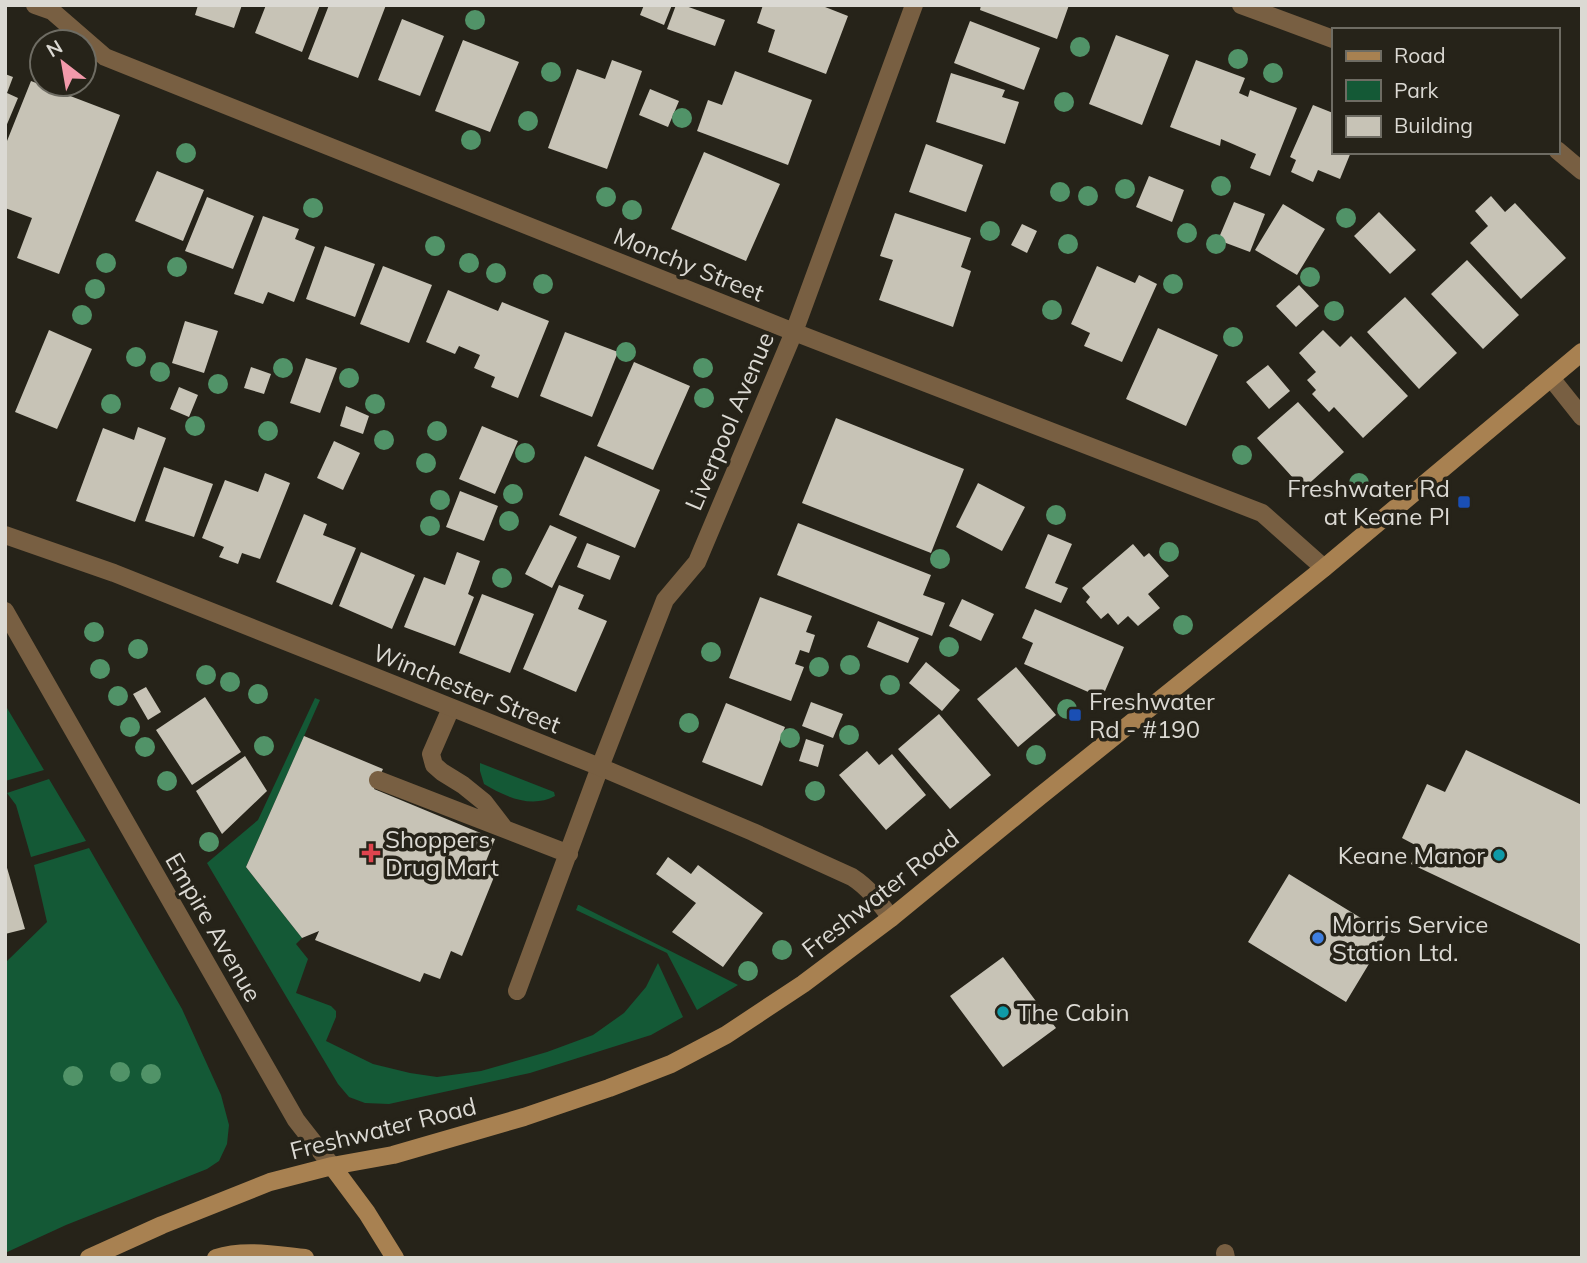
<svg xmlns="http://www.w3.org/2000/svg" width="1587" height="1263" viewBox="0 0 1587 1263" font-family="Mulish,sans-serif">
<rect width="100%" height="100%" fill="#262319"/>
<path fill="#145936" d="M315,698L320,700L246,867L302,938L296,944L308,959L296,993L331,1006L336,1011V1017L326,1041L373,1064L410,1073L437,1077L481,1071L547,1052L593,1035L624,1013L646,987L658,963L683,1017L651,1035L530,1073L389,1104L365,1103L349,1097L338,1084L207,863L258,820Z
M7,708L44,770L5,781V709Z
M480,763L554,792L555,796C531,809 504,796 484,784L480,771Z
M49,779L86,841L31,857L16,805L7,793Z
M89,848L182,1009L221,1095L229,1125L227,1144L219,1161L207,1169L66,1225L5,1253V963L47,922L34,865Z
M578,905H579L738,985L697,1010L667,953L576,910Z"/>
<path fill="#c7c3b6" d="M198,5H242L234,28L195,15Z
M266,5H320L302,52L255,33Z
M329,5H386L358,78L308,59Z
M644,5H672L664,25L640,15Z
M676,5H683L725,20L715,46L667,29Z
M763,5H820L848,16L826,74L768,52L775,30L757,23Z
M981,5H1069L1057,39L980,10Z
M402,19L444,36L420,96L378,80Z
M970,21L1040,48L1024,90L954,63Z
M1116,35L1169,55L1142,125L1089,104Z
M463,40L519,62L490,132L435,111Z
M612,60L642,71L607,169L548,148L577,69L605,79Z
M1196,60L1245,78L1239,93L1248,97L1250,90L1297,108L1270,176L1250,168L1256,154L1221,139L1220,146L1170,127Z
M735,71L812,100L788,165L697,131L708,100L722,105Z
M951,73L1005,90L1002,97L1019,102L1005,144L936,122Z
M5,74L13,77L7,93L18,98L5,129Z
M31,81L120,115L59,274L17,258L32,218L5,208V146Z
M650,89L679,101L668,127L639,115Z
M1313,105L1333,113V152H1351L1340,179L1318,170L1313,182L1291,172L1296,160L1290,157Z
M926,144L983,165L966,212L909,192Z
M704,152L780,184L746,261L671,229Z
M157,171L204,190L183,241L135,221Z
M1149,176L1184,190L1172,222L1136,207Z
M1491,196L1505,212L1515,203L1566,258L1521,299L1470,243L1488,226L1475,211Z
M207,197L254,216L233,269L185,251Z
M1234,202L1265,214L1250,252L1218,240Z
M1283,204L1325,229L1297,275L1255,250Z
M1379,212L1416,250L1390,274L1354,236Z
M895,213L971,238L961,267L971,271L953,327L879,300L893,260L880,256Z
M263,216L299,229L295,239L315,247L294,302L268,292L263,304L234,294Z
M1022,224L1037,231L1027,253L1011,245Z
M325,246L375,264L355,317L306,299Z
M1467,260L1519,315L1483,349L1431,294Z
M383,266L432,285L409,343L360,324Z
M1097,266L1135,283L1139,275L1157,284L1122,362L1084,346L1090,333L1071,324Z
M1299,285L1319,306L1296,327L1276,306Z
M448,290L498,311L502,302L549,321L518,398L491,387L495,377L474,368L480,355L459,346L455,354L426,342Z
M1405,297L1457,353L1419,389L1367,332Z
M185,321L218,331L204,373L172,363Z
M1158,328L1218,355L1186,426L1126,399Z
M49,330L92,349L57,429L15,412Z
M1323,330L1340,347L1351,336L1408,396L1363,438L1334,407L1329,412L1312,394L1316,390L1307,380L1316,372L1299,353Z
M565,332L618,352L592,417L540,396Z
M306,358L337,368L320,413L290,403Z
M634,362L690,386L653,470L597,446Z
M1268,365L1290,391L1269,409L1246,382Z
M251,367L271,374L264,394L244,388Z
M179,387L198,395L189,417L170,409Z
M1298,402L1344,452L1303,489L1257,438Z
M346,406L369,416L363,434L340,426Z
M836,418L964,469L931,553L802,503Z
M482,426L518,441L495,494L459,479Z
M138,427L166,438L135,522L76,501L103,428L134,440Z
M334,441L360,453L343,490L317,478Z
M585,456L660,490L635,548L559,515Z
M164,467L213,484L194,537L145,521Z
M265,473L290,483L260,559L242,553L238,564L219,557L224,547L202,538L225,480L258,492Z
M978,483L1025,507L1002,551L956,527Z
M460,491L498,506L484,541L446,527Z
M304,514L327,524L323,535L356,548L332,605L276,582Z
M798,523L931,575L923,595L945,603L932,636L777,575Z
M550,525L577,537L552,588L525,574Z
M1048,534L1072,544L1055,583L1068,588L1061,603L1025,588Z
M587,543L620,556L610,580L577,567Z
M1133,544L1144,557L1149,553L1169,576L1148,594L1160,608L1138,626L1128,616L1118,625L1108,613L1101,619L1086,602L1090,597L1082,588Z
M361,552L415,575L392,629L339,606Z
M457,552L480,561L468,594L474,597L455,646L404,627L424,577L445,585Z
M559,585L584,595L578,609L607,621L576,692L523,669Z
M482,594L534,614L510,673L459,653Z
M760,597L812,616L806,632L815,635L809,653L800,650L795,664L804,667L791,701L729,678Z
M962,599L994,614L981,641L949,626Z
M1035,609L1124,647L1102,698L1024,664L1033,643L1022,638Z
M878,621L919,638L908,663L867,647Z
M926,662L960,690L942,711L909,683Z
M1016,667L1056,715L1018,747L977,699Z
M146,687L161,712L148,720L133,694Z
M205,697L241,752L192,785L156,730Z
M811,702L843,714L833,738L802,726Z
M726,703L785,727L762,786L702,762Z
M939,714L991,775L950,809L898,749Z
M304,736L383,769L374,789L495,839L482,871L494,877L462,956L451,951L440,979L424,973L420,982L315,940L319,931L302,938L246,867Z
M806,739L824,745L818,767L799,761Z
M1466,750L1582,805V945L1411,864L1419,847L1402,838L1427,784L1445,792Z
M867,751L879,765L892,754L926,795L886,830L839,775Z
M245,756L267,791L222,834L196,791Z
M668,857L691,874L698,865L763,913L723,967L672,932L696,903L656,874Z
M5,861L25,929L5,934Z
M1289,874L1387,934L1346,1002L1248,942Z
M1003,957L1056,1028L1003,1067L950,996Z"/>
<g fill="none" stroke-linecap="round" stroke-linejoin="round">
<path stroke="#785f42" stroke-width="18" d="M451,708L431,754L434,765L442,772L463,785L484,802L504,828
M378,780L569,854
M517,991L600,767"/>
<path stroke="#785f42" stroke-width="18" d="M35,5L52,11L105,57L794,332L1262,513L1324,568
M1241,5L1333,39
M1557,150L1582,171
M1551,378L1582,417
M5,535L114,573L388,682L600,767L753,832L852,877C869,888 879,902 891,918
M600,767L665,600L697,562L794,332L914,5
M1225,1253L1226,1258"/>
<path stroke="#785f42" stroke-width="18" d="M5,611L296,1120L332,1166"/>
<path stroke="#a88151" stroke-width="18" d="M332,1166L367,1213L395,1258
M89,1258L162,1225L270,1182L332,1166L393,1155L524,1117L609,1088L671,1064L726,1035L803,984L891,918L1039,797L1324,568L1582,352
M216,1258C244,1249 276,1255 305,1258"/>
</g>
<g fill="#519368">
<circle cx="475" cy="20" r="10"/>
<circle cx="1080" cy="47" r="10"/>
<circle cx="1238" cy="59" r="10"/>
<circle cx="551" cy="72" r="10"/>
<circle cx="1273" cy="73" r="10"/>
<circle cx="1064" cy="102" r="10"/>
<circle cx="682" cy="118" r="10"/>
<circle cx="528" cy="121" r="10"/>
<circle cx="471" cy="140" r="10"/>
<circle cx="186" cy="153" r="10"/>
<circle cx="1221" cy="186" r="10"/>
<circle cx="1125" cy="189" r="10"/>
<circle cx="1060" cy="192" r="10"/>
<circle cx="1088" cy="196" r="10"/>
<circle cx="606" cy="197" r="10"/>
<circle cx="313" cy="208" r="10"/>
<circle cx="632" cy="210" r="10"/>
<circle cx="1346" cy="218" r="10"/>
<circle cx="990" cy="231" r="10"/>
<circle cx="1187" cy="233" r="10"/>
<circle cx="1068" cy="244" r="10"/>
<circle cx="1216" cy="244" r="10"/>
<circle cx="435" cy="246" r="10"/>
<circle cx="106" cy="263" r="10"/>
<circle cx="469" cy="263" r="10"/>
<circle cx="177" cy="267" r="10"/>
<circle cx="496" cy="273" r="10"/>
<circle cx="1310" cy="277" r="10"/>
<circle cx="543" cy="284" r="10"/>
<circle cx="1173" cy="284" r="10"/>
<circle cx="95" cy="289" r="10"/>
<circle cx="1052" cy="310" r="10"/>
<circle cx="1334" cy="311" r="10"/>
<circle cx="82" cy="315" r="10"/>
<circle cx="1233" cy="337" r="10"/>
<circle cx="626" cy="352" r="10"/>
<circle cx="136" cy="357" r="10"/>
<circle cx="283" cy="368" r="10"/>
<circle cx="703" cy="368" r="10"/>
<circle cx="160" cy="372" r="10"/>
<circle cx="349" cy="378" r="10"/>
<circle cx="218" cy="384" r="10"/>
<circle cx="704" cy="398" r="10"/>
<circle cx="111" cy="404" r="10"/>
<circle cx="375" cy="404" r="10"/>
<circle cx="195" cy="426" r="10"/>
<circle cx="268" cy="431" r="10"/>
<circle cx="437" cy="431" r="10"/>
<circle cx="384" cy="440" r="10"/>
<circle cx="525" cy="453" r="10"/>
<circle cx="1242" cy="455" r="10"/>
<circle cx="426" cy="463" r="10"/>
<circle cx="1359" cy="483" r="10"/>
<circle cx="513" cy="494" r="10"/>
<circle cx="440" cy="500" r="10"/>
<circle cx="1056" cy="515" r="10"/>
<circle cx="509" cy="521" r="10"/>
<circle cx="430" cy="526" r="10"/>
<circle cx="1169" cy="552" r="10"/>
<circle cx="940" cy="559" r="10"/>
<circle cx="502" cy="578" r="10"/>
<circle cx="1183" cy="625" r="10"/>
<circle cx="94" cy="632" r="10"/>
<circle cx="949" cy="647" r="10"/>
<circle cx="138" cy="649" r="10"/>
<circle cx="711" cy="652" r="10"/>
<circle cx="850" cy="665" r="10"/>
<circle cx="819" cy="667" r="10"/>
<circle cx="100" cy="669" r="10"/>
<circle cx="206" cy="675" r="10"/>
<circle cx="230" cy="682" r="10"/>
<circle cx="890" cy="685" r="10"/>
<circle cx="258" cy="694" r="10"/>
<circle cx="118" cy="696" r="10"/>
<circle cx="1067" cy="709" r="10"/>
<circle cx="689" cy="723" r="10"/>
<circle cx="130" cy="727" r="10"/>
<circle cx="849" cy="735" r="10"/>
<circle cx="790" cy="738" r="10"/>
<circle cx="264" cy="746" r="10"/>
<circle cx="145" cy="747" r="10"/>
<circle cx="1036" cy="755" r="10"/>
<circle cx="167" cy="781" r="10"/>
<circle cx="815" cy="791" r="10"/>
<circle cx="209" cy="842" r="10"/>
<circle cx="782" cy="950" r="10"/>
<circle cx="748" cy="971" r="10"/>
<circle cx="120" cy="1072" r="10"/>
<circle cx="151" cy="1074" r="10"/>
<circle cx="73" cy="1076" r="10"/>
</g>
<g fill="#1a4fb4" stroke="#262319" stroke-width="2.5">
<rect x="1457" y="495" width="14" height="14" rx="3.5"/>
<rect x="1068" y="708" width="14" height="14" rx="3.5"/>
</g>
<path fill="#e0444e" stroke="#262319" stroke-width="2.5" d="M367.5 842.5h7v7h7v7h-7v7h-7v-7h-7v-7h7z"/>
<g fill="#0f9aa8" stroke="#262319" stroke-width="2.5">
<circle cx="1499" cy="855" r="7"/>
<circle cx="1003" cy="1012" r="7"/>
</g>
<circle fill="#3f7fe0" stroke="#262319" stroke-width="2.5" cx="1318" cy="938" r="7"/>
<g text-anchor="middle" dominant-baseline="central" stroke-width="7" stroke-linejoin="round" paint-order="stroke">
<g font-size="24" fill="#dbd9d3" stroke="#262319">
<text transform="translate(689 264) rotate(22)">Monchy Street</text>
<text transform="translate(729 421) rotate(-67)">Liverpool Avenue</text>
<text transform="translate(467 688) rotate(22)">Winchester Street</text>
<text transform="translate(880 893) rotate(-38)">Freshwater Road</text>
<text transform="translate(214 927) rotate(60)">Empire Avenue</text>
<text transform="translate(383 1128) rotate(-14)">Freshwater Road</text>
</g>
<g font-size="24" fill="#dbd9d3" stroke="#262319" text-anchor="start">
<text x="1450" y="488" text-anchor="end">Freshwater Rd<tspan x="1450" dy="28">at Keane Pl</tspan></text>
<text x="1089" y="701">Freshwater<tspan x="1089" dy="28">Rd - #190</tspan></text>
<text x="385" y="839">Shoppers<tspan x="385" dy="28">Drug Mart</tspan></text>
<text x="1485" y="855" text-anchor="end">Keane Manor</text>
<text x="1332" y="924">Morris Service<tspan x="1332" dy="28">Station Ltd.</tspan></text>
<text x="1017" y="1012">The Cabin</text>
</g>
</g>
<rect width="1587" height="1263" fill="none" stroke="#dbd9d3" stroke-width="14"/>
<rect x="1332" y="28" width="228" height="126" fill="#262319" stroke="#6e6c63" stroke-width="2"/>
<rect x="1346" y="51" width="35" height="10" fill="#a88151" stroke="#6e6c63" stroke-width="2"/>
<text x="1394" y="63" font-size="21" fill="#dbd9d3">Road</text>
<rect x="1346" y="80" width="35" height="21" fill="#145936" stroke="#6e6c63" stroke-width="2"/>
<text x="1394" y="98" font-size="21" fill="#dbd9d3">Park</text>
<rect x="1346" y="116" width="35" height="21" fill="#c7c3b6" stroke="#6e6c63" stroke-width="2"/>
<text x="1394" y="133" font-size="21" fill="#dbd9d3">Building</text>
<g transform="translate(63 63) rotate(329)"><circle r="33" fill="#262319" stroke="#6e6c63" stroke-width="2"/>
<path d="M0-5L12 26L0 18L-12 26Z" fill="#f39aab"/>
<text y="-10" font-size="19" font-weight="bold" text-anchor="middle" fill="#dbd9d3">N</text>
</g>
</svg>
